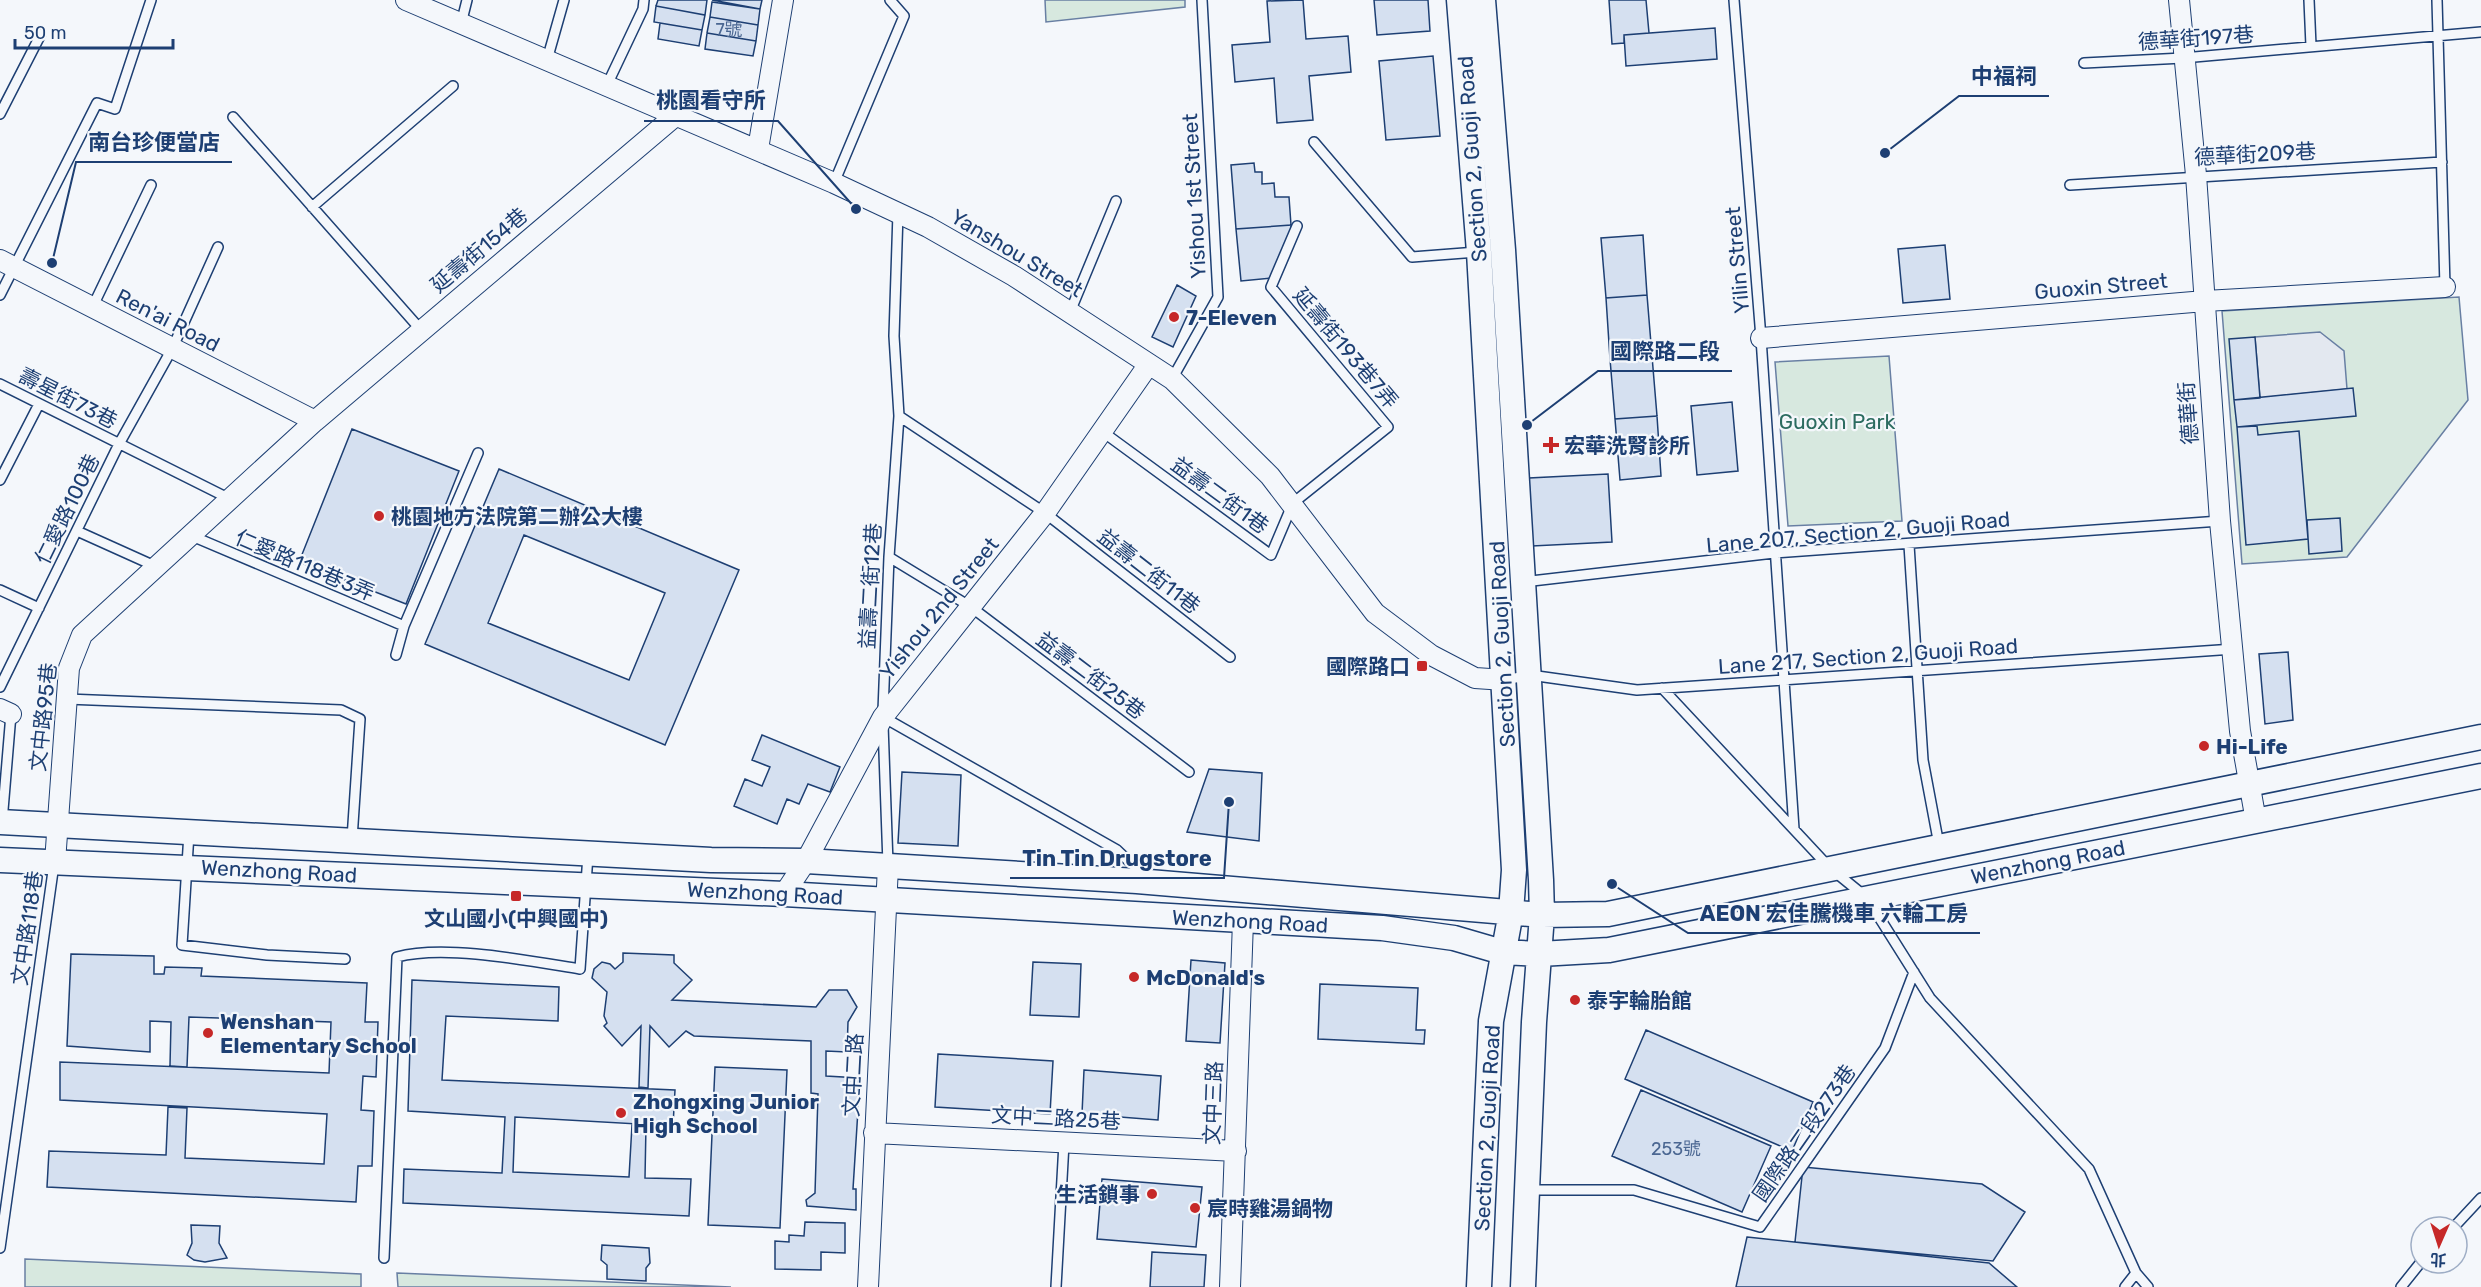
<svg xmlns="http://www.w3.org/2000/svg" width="2481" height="1287" viewBox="0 0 2481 1287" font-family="Rubik,'Noto Sans TC',sans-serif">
<rect width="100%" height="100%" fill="#f4f7fb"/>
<path fill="#d7e8df" stroke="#687fa3" stroke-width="1.5" d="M1045,0H1185V7L1046,22Z
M2459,297L2468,400L2347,557L2242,564L2222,311Z
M1889,356L1902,521L1788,526L1775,362Z
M25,1259L361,1274V1287H25Z
M397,1273L731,1287H398Z"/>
<path fill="#e3e8f0" stroke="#687fa3" stroke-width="1.5" d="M2320,332L2344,351L2347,389L2260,398L2255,337Z"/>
<path fill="#d5e0f0" stroke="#1d3f73" stroke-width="1.5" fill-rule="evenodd" d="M658,0H707L705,15L656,6Z
M712,0H762L760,9Z
M1303,0L1306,39L1348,36L1351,72L1309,76L1313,120L1277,123L1274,78L1235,82L1232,45L1270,42L1267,1Z
M1374,0H1428L1430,31L1377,35Z
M1609,0H1646L1649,33L1624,35V43L1612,44Z
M712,2L760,9L758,25L710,17Z
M656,6L705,15L702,30L654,22Z
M710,17L758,25L756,41L707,33Z
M660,23L702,30L699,46L658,39Z
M1715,28L1717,59L1626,66L1624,35Z
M707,33L756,41L753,56L705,49Z
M1433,56L1440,136L1386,140L1379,61Z
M1254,163L1255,172H1262V184L1274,183L1275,197H1289L1291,225L1236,229L1231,165Z
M1291,225V238L1272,278L1241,281L1236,229Z
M1643,235L1647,295L1606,298L1601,238Z
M1945,245L1950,299L1903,303L1898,249Z
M1177,285L1196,296L1173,347L1152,337Z
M1647,295L1652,356L1610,359L1606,298Z
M2255,337L2260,398L2234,400L2229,339Z
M1652,356L1657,416L1615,419L1610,359Z
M2353,388L2356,416L2237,427L2234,400Z
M1732,402L1738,471L1697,475L1691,406Z
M1657,416L1661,476L1620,480L1615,419Z
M2257,426L2258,435L2299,431L2308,539L2246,545L2237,427Z
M352,429L459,471L406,604L299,562Z
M499,469L739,570L665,745L425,644ZM524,535L665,593L629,680L488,623Z
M1608,474L1612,542L1532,546L1529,478Z
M2340,518L2342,551L2309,554L2307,520Z
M2288,652L2293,720L2265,724L2259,654Z
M762,735L840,767L830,792L808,784L799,804L787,799L777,824L734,806L745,779L762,786L770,767L752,760Z
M1209,769L1262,773L1259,841L1187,832Z
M902,772L961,775L958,846L898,843Z
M623,953L674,955V963L692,980L672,1000L816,1007L829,990H847L857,1007L848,1022L847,1052L826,1051V1076L860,1078L853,1189H856V1210L807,1206L806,1200L815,1193L818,1094L811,1093V1041L694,1036L686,1031L669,1047L650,1026L648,1088L639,1087L641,1026L622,1046L604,1026L607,1023L604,1016L607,992L592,978L594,969L602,962L610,964L615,969L623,962Z
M71,954L154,956V974H164L165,967L202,968L201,976L367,983L365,1022H378L376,1077L363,1076L361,1110L374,1111L372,1166H358L356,1202L47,1187L49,1151L166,1155L168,1107L187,1108L185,1158L324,1164L327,1114L60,1100V1062L329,1073L331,1022L189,1017L187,1067L170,1066L171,1022L150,1021V1052L67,1046Z
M1191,960L1225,963L1220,1043L1186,1041Z
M1033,962L1081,964L1079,1017L1030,1015Z
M412,980L559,987L558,1021L446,1016L442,1080L675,1090L673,1126L515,1117L513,1172L629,1177L632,1125H646L645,1178L691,1179L689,1216L403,1203L404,1169L502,1173L505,1117L408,1111Z
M1320,984L1418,988L1416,1030H1425L1424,1044L1318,1039Z
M1646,1030L1813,1102L1792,1151L1625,1079Z
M938,1054L1053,1061L1050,1114L935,1107Z
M715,1067L787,1070L780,1228L708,1225Z
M1084,1070L1161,1076L1158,1120L1082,1114Z
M1641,1090L1771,1146L1742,1212L1612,1156Z
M1803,1167L1982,1184L2025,1212L1993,1261L1795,1242Z
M1102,1179L1202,1187L1196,1247L1097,1239Z
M805,1222L845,1223V1253L821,1252V1270L775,1269V1241L789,1242V1235L804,1236Z
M191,1225L220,1226L219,1243L227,1258L205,1262L194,1260L187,1255L192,1243Z
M1747,1237L1989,1263L2017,1287H1736Z
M602,1245L649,1248L650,1263L646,1268V1281L607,1279V1265L601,1260Z
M1152,1252L1206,1255L1204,1287H1150Z"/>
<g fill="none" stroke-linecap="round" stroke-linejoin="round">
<g stroke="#1d3f73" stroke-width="12">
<path id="service" d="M1734,0L1761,338L1794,829
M2309,0L2311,46
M2437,0L2445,287
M461,24L467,0
M547,60L564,0
M2084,63L2183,58L2481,32
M607,85L643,9L644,0
M0,114L41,34
M233,117L421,330
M1314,142L1412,257L1477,252
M834,183L904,16L890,0
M2070,185L2442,162
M312,207L453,86
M0,295L97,103L115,109L151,0
M92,308L151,185
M1070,312L1116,201
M1172,379L1218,297L1202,0
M0,384L230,499
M899,416L1045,513L1230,657
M1103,432L1271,555L1293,503L1388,427L1271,287L1297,226
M0,480L39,404
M77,531L157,567
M192,536L404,626
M1909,545L1923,760L1939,845
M889,557L971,607L1189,772
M1523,582L1774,553L2220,521
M0,590L39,608
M396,655L404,626L478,453
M1505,680L1530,675L1637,690L2234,649
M0,687L119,444L172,349L218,247
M1662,688L1829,867L1867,898L1930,998L2089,1169L2136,1273L2148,1287
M67,699L341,710L360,719L352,839
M883,711L889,557L899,416L894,336L898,213
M883,717L1117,850L1137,869V881
M883,725L888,864
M2,822L11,714
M189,833L182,945L267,955L345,959
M1527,1190H1634L1760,1227L1885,1048L1914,972
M2454,1227L2481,1198
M0,1248L54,864
M384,1258L397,957C445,944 530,961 580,969L588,855
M1056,1287L1064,1143
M2125,1287L2136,1273
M2401,1287L2421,1262"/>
</g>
<g stroke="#1d3f73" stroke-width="22">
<path id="minor" d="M406,0L834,183L928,227L1014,276L1172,379L1270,476L1375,613L1431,655L1475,678L1505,680
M2179,0L2196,175L2220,521L2240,731L2256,821
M758,149L783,0
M0,260L315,421
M1761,338L2205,301L2445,287
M0,709L11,714
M55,862L69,668L82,635L315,421L675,116
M784,894L806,861L883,717L1045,513L1149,364
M874,1133L1236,1151
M868,1287L888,866
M1230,1287L1243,921"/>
</g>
<g stroke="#1d3f73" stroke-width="27">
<path id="tertiary" d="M1459,0L1479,252L1514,870L1511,912L1491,1021L1479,1287
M1483,0L1503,250L1541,880L1542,915L1534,1022L1523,1287
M0,822L711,860L806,861L1137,881L1542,915L1608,914L2481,737
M0,860L784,894L1382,928L1454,938L1502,952L1540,954L1609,950L2481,776"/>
</g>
<use href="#service" stroke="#f4f7fb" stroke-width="9"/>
<use href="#minor" stroke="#f4f7fb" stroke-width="20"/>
<use href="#tertiary" stroke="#f4f7fb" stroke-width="24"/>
</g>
<g fill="#c62828" stroke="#f4f7fb" stroke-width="2">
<circle cx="1174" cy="317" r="6"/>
<path d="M1548 436h6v6h6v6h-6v6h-6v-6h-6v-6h6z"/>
<circle cx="379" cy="516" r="6"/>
<rect x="1416" y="660" width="12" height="12" rx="3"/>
<circle cx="2204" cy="746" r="6"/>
<rect x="510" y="890" width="12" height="12" rx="3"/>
<circle cx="1134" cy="977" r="6"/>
<circle cx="1575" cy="1000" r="6"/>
<circle cx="208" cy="1033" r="6"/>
<circle cx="621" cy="1113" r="6"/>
<circle cx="1152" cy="1194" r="6"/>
<circle cx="1195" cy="1208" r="6"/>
</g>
<g text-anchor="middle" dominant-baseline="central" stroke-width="4.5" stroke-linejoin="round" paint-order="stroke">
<g font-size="18" fill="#4b6792">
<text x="729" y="30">7號</text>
<text x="1676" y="1149">253號</text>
</g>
<g font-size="21" fill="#1d3f73" stroke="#f4f7fb">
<text transform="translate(2196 38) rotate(-4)">德華街197巷</text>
<text transform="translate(2255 154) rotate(-3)">德華街209巷</text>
<text transform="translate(1472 159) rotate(-94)">Section 2, Guoji Road</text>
<text transform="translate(1194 196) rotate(-93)">Yishou 1st Street</text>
<text transform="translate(479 250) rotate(-40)">延壽街154巷</text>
<text transform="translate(1017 253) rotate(31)">Yanshou Street</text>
<text transform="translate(1737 260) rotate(-95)">Yilin Street</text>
<text transform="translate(2101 286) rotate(-5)">Guoxin Street</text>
<text transform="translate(168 320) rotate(27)">Ren'ai Road</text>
<text transform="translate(1346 348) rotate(50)">延壽街193巷7弄</text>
<text transform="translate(68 398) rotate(27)">壽星街73巷</text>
<text transform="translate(2188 413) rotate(-94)">德華街</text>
<text transform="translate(1220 495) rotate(36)">益壽二街1巷</text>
<text transform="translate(67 509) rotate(-64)">仁愛路100巷</text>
<text transform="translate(1858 532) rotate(-5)">Lane 207, Section 2, Guoji Road</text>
<text transform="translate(305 565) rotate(23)">仁愛路118巷3弄</text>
<text transform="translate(1149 571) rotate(38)">益壽二街11巷</text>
<text transform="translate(870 586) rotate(-87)">益壽二街12巷</text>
<text transform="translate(939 608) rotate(-51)">Yishou 2nd Street</text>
<text transform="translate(1502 644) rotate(-93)">Section 2, Guoji Road</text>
<text transform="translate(1868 656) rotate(-4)">Lane 217, Section 2, Guoji Road</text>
<text transform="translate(1091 675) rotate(37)">益壽二街25巷</text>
<text transform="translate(43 717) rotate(-84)">文中路95巷</text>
<text transform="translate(2048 862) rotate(-11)">Wenzhong Road</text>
<text transform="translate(279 871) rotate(3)">Wenzhong Road</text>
<text transform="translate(765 893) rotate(3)">Wenzhong Road</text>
<text transform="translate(1250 921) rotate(3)">Wenzhong Road</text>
<text transform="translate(27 928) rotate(-82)">文中路118巷</text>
<text transform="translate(853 1075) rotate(-87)">文中二路</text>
<text transform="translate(1213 1103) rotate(-88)">文中三路</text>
<text transform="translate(1056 1118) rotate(3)">文中二路25巷</text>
<text transform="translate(1487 1128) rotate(-87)">Section 2, Guoji Road</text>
<text transform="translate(1804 1133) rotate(-55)">國際路二段273巷</text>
</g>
<g font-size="21" font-weight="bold" fill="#1d3f73" stroke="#f4f7fb" text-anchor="start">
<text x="1186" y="317">7-Eleven</text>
<text x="1564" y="445">宏華洗腎診所</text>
<text x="391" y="516">桃園地方法院第二辦公大樓</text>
<text x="1410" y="666" text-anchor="end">國際路口</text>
<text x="2216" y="746">Hi-Life</text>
<text x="516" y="918" text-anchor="middle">文山國小(中興國中)</text>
<text x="1146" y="977">McDonald's</text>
<text x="1587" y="1000">泰宇輪胎館</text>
<text x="220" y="1021">Wenshan<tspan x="220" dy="24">Elementary School</tspan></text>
<text x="633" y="1101">Zhongxing Junior<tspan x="633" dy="24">High School</tspan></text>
<text x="1140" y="1194" text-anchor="end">生活鎖事</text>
<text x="1207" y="1208">宸時雞湯鍋物</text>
</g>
<g font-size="21" fill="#2c6c60" stroke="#f4f7fb">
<text x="1837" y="421">Guoxin Park</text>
</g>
</g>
<path fill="none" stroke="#1d3f73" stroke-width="2" d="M1885 153L1959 96H2049M856 209L778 121H644M52 263L76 162H232M1527 425L1598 371H1732M1229 802L1224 878H1010M1612 884L1688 933H1980"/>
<g fill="#1d3f73" stroke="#f4f7fb" stroke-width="2">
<circle cx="1885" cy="153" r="6"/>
<circle cx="856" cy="209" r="6"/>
<circle cx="52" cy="263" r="6"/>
<circle cx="1527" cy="425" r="6"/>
<circle cx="1229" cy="802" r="6"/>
<circle cx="1612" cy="884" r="6"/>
</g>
<g font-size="22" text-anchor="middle" font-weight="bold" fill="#1d3f73" stroke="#f4f7fb" stroke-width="4.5" stroke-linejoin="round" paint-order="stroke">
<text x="2004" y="84">中福祠</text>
<text x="711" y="108">桃園看守所</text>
<text x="154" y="150">南台珍便當店</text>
<text x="1665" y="359">國際路二段</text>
<text x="1117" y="866">Tin Tin Drugstore</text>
<text x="1834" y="921">AEON 宏佳騰機車 六輪工房</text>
</g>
<g transform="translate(2439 1245) rotate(183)"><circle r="28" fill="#f4f7fb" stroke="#9eadc5" stroke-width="1.5"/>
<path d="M0-4.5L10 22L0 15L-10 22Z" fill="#c62828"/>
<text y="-9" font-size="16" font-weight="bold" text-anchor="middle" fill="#1d3f73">北</text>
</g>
<path d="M15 39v9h158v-9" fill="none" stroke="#1d3f73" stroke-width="3"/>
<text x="24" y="39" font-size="18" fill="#1d3f73" stroke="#f4f7fb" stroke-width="4.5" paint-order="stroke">50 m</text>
</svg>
